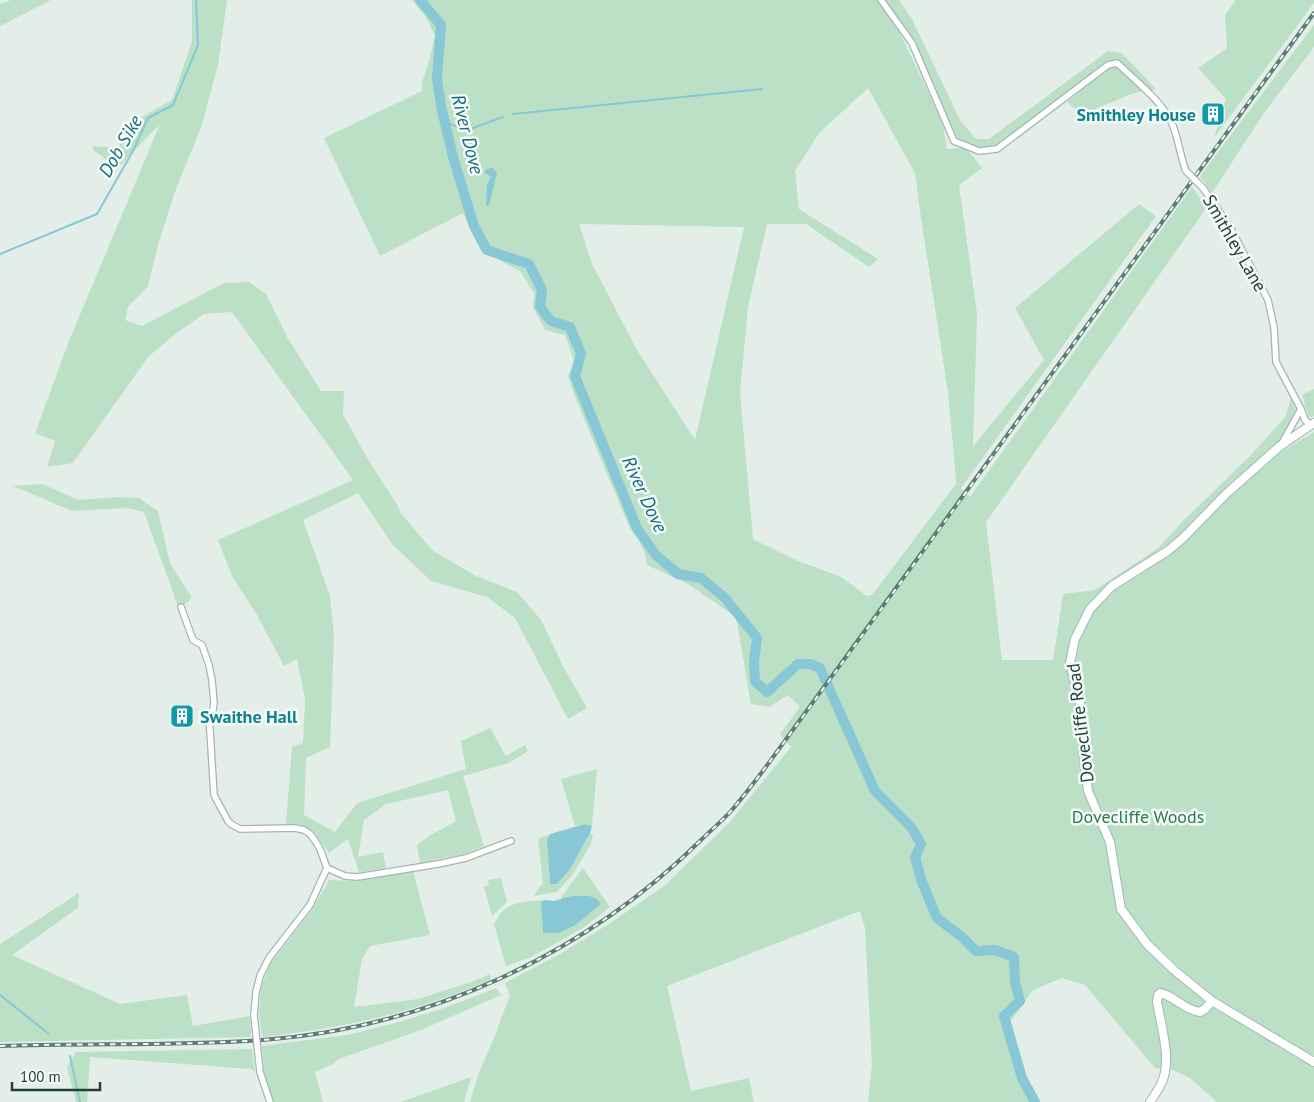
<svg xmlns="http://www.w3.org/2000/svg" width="1314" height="1102" viewBox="0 0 1314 1102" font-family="'PT Sans',sans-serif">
<rect width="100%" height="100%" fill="#e3eee9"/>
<path fill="#bbe0c6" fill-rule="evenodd" d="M11,0H51L0,26V4Z
M192,0H227L218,65L201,128L177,186L159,241L148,286L128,307L125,320L142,326L224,283L249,282L266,294L287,337L321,391H344L343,414L367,458L398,506L400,512L432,550L476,576L517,592L541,620L564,668L587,708L568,719L515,618L487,597L431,581L392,544L358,493L303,520L330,596L334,635L330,747L306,758L304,815L335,832L357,803L466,769L461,741L490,728L506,756L525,745L528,751L509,763L463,776L484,846L464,854L420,863L417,845L429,836L456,821L448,790L386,804L364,820L358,857L383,852L386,868L359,872L348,839L329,853L315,833L299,824H286L292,747L303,743L305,700L297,659L284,666L257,615L232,576L218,540L353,480L232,312L204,314L178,332L148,357L73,463L47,467L55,441L35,433L69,341L160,124L118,168L93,150V146L117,148L142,117L172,100L192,42Z
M412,0H877L899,31L942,121L947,149L964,148L972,155L982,168L959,185L977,314L973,446L1044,360L1015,308L1139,204L1156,216L961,488L970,497L1192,187L1207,207L986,522L1002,660H1053L1063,594L1095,590L1157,549L1183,521L1249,457L1285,417L1291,398L1296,411L1276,446V455L1314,432V1102H1217L1190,1078L1171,1069L1155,1068L1085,985L1062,978L1033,990L1010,1022L1024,1075L1039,1102H868L872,1064L865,928L860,911L667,986L691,1091L749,1078L754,1102H470L478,1075L494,1038L510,995L505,983L558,955L609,924L665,885L729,823L791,747L780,734L800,707L788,695L770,707L751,704L736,617L688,584L647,565C646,550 639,540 630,529L575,397L568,376L574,361L565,335L545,330L533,307L534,293L520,271L481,251L463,213L380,256L324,138L422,91V82L428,65L435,36L426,17ZM868,88L915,173L921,218L948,392L956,480V484L872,595L867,596L841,577L798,561L753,539L740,392L748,307L767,224H806L869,267L878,259L799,209L795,171L819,133ZM579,224L744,227L695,440L637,350L592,264Z
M884,0H899L912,19L960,120L976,139H989L1108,51L1122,53L1156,89L1148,91L1117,61L1107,62L996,145L979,148L957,138L914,41Z
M1236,0H1314V3L1214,138L1226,99L1198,68L1227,48L1225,15Z
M1314,25V47L1264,113L1212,193L1200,176Z
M1117,67L1143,91L1132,94L1097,108L1086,118L1067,102L1109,68Z
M1314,389V416L1309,418L1302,395Z
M43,484L78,500L118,497L139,498L158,511L170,563L192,598L179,609L144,512L128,508L72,511L13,486Z
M597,769L592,826L585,824L575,826L561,779Z
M590,833L593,835L591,844L573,874L557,892L533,896L543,883L538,839L550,834L547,840L550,884H557L569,871Z
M583,868L610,907L583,928L531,957L506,966L494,924C496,921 498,917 500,914C509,901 531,901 545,900L541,903L543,932L575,925L584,917L592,912L572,896L561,900L562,896Z
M413,871L430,935L370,946L362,959L354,1007L418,999L471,982L490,974L491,980C459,993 426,1005 393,1014C350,1025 306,1032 262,1037L259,1014L261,987L270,964L312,910L329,880L353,881Z
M501,878L507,902L492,916L484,887L489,885L488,880Z
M79,893L78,908L12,955L120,1004L187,995L193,1026L250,1016L251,1037L0,1042V944Z
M496,988L501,995L421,1030L339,1059L331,1065L315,1072L323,1102H273L264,1072L262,1046L347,1035L399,1022L444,1008Z
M252,1049L255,1072L251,1069L90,1057L87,1102H76L67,1067L76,1052Z
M471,1077L464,1102H401Z"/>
<path fill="#88c7d6" d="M493,168L497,173L489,205L486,206L487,185L491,177L484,172L487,169Z
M585,824L592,826L590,833L569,871L557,884H550L547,840L550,834Z
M572,896C581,896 592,894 599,901L600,905L575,925L559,933H543L541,902L545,900L554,901Z"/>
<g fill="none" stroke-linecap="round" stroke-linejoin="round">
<path stroke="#88c7d6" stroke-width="2" d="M513,114L762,89
M445,122L462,128H473L503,117
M0,254L97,214L133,151L148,118L173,105L198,45L196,0
M0,995L49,1034
M70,1056L80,1102"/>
<path stroke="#88c7d6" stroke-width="10" d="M420,0L441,25L437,78L441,106L453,157L474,226L487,250L529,264L542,290L540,307L551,321L570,327L581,354L575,376L637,528L655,554L678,574L701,578L725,598L757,638L754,662L755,681L767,692L798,664H810L820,668L875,791L911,827L921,844L915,858L922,882L937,918L962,937L976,951L995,950L1014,957L1015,982L1020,1001L1004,1016L1022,1078L1035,1102"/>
<g stroke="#a5b6b1" stroke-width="8">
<path id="street" d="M881,0L912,43L954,141L979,151L997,149L1108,65L1117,63C1135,80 1165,104 1173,126C1179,141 1180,156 1186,171
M1203,188L1230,227L1268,300L1274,327L1276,362L1301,409L1305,420L1310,425
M1281,445L1301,409
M181,607L193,640L202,645L209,665L212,680L214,703L213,710L209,715L214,795L228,821L231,824L240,829L295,828L304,830L310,834L316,842L320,849L327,868
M327,868L345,876L357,877L370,875L438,864L466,858L511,841
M254,1015L256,992L260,976L269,958L310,905L327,868
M260,1072L270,1102"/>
</g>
<g stroke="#a1bab2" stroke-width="10">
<path id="secondary" d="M1314,423L1280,446L1226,494L1183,538L1169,550L1112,586L1090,609L1075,639L1070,663L1080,703L1084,760L1088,791L1110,842L1121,909L1147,944L1174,970L1212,1001L1314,1062
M1150,1102C1154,1096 1159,1089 1162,1082C1172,1059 1161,1026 1157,1002L1158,995L1160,993C1175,996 1184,1010 1200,1012L1205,1009L1212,1001"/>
</g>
<use href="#street" stroke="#fff" stroke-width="5.5"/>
<use href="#secondary" stroke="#fff" stroke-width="8"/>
<g stroke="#5c7c74" stroke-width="4">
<path id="rail" d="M0,1046C87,1043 175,1046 262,1040C426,1028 583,956 700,841C710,831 721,822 731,811C744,796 756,780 768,764C951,515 1131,263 1314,13"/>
</g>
<use href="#rail" stroke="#f4faf7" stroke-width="2" stroke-dasharray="5.5" stroke-linecap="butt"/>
<g stroke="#a5b6b1" stroke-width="8" stroke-linecap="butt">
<path id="street-bridge" d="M1186,171L1203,188
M254,1015L260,1072"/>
</g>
<use href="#street-bridge" stroke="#fff" stroke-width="5.5"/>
</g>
<defs>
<g id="building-square" transform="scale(1.25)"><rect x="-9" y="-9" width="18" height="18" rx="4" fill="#0f9aa8" stroke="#f4faf7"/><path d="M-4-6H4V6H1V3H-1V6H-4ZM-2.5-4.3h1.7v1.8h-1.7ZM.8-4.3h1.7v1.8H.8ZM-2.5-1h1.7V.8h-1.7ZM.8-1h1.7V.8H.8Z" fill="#fff"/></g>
</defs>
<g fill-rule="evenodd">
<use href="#building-square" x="1213" y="114"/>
<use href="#building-square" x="182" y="716"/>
</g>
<g text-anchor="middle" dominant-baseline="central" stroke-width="5" stroke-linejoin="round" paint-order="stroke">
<g font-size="18" font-weight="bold" fill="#0d838f" stroke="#f4faf7" text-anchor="end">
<text x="1196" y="114">Smithley House</text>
<text x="200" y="716" text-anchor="start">Swaithe Hall</text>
</g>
<g font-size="18" fill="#214039" stroke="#f4faf7">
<text transform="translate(1235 243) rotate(60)">Smithley Lane</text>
<text transform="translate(1080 723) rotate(-97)">Dovecliffe Road</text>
</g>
<g font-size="18" fill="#297a4b" stroke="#f4faf7">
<text x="1138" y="816">Dovecliffe Woods</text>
</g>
<g font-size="19" font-style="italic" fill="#176b80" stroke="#f4faf7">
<text transform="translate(468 134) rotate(76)">River Dove</text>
<text transform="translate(120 146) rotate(-60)">Dob Sike</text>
<text transform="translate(645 494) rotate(65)">River Dove</text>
</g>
</g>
<path d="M12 1082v8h88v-8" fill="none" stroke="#214039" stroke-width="2.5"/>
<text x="20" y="1082" font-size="15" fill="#214039" stroke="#f4faf7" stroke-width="4" paint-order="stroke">100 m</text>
</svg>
